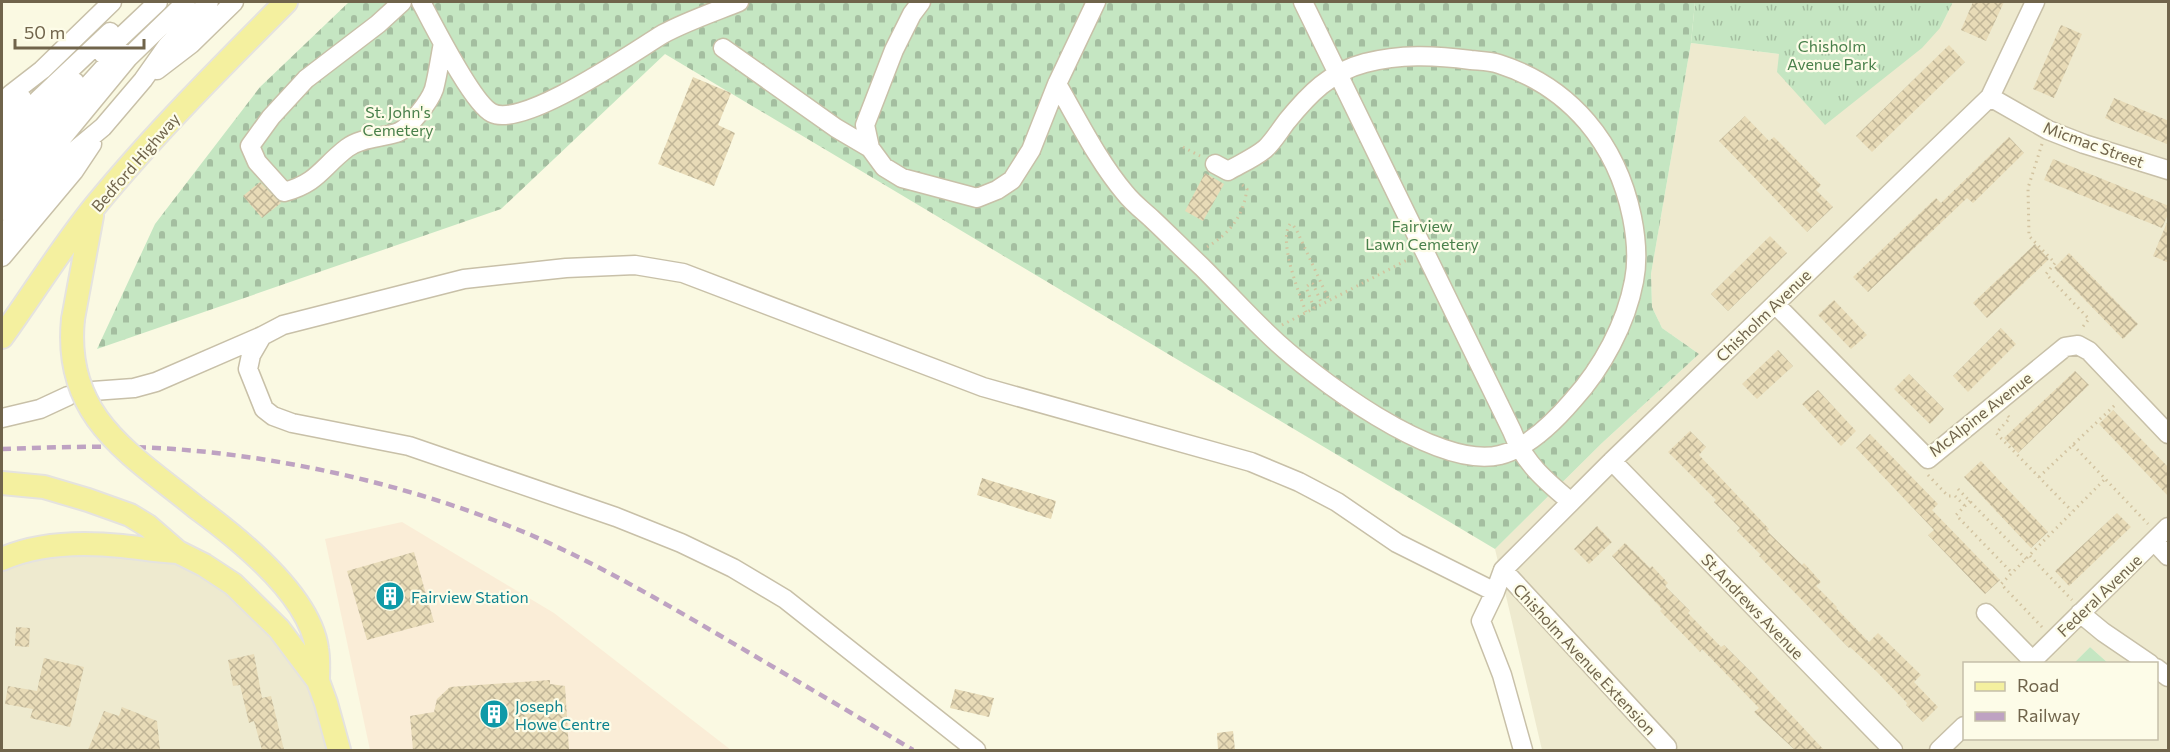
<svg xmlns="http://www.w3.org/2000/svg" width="2170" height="752" viewBox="0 0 2170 752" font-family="Commissioner,sans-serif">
<defs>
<pattern id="grass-tufts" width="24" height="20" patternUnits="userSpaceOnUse" patternTransform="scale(1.5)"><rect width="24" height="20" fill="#c5e6c2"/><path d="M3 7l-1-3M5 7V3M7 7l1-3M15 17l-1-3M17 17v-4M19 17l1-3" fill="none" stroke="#a4bea0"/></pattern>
<pattern id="cemetery-stones" width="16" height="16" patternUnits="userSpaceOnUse" patternTransform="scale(1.5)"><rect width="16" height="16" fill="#c5e6c2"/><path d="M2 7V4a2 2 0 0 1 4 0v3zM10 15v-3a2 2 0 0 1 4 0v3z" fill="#a4bea0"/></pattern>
<pattern id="building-cross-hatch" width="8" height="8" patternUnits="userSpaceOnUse" patternTransform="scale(1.5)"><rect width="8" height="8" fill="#e8dbb7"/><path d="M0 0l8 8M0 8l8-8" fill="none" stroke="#c0b597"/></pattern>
</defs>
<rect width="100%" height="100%" fill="#faf9e2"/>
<path fill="#eeeacf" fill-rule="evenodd" d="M1953,2H2168V750H1542L1495,549L1602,443L1699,354L1662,328L1652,307L1651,274L1691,43L1779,54L1940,28ZM2090,647L2108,663L2156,664V738H1964V664L2074,663Z
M55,545L201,567L294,645L338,750H2V562Z"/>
<path fill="#faedd7" d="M402,522L554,613L731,750H370L325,539Z"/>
<path fill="url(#grass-tufts)" d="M1695,2H1953L1940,28L1922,48L1825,125L1777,72L1779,54L1691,43Z"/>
<path fill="url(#cemetery-stones)" d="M349,2H1695L1691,43L1651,274L1652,307L1662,328L1699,354L1602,443L1495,549L665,54L501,209L97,349L155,224L260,87Z"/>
<path fill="#c5e6c2" d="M2090,647L2108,663H2074Z"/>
<path fill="url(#building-cross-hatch)" d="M1973,2H2004L1986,41L1961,30Z
M2061,25L2082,34L2054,98L2033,89Z
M1949,45L1965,62L1872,152L1856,136Z
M693,77L731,93L718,125L735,133L714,186L658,164Z
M2114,98L2169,121V145L2105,118Z
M1745,116L1769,141L1774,137L1821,185L1816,190L1833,207L1807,232L1719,141Z
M2009,137L2024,153L1973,203L1967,198L1868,292L1853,277L1936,198L1941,203Z
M2053,159L2169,206V212L2162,228L2044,180Z
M1205,173L1224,184L1203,221L1185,211Z
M260,182L281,203L262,218L243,196Z
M2168,220H2169V263L2153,256Z
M1770,236L1787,253L1728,311L1711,294Z
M2035,244L2049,259L1987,318L1973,303Z
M2069,253L2138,324L2123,339L2054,268Z
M1834,300L1867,335L1851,349L1818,315Z
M2001,328L2016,344L1968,392L1953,376Z
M1778,350L1793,366L1757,399L1742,384Z
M2075,371L2089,385L2018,453L2004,438Z
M1909,374L1944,409L1930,424L1894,389Z
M1818,390L1856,431L1841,446L1802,404Z
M2113,410L2169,468V497L2099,424Z
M1690,431L1706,447L1699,455L1769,529L1767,531L1802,565L1804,563L1821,582L1816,586L1837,607L1836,608L1869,642L1878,633L1921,675L1914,682L1938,707L1923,722L1906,705L1907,703L1876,671L1850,647L1849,648L1759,556L1761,555L1737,531L1740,528L1714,502L1716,500L1668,452Z
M1870,434L1938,504L1932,510L2000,580L1985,594L1928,535L1934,530L1856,448Z
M1981,461L2048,532L2031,548L1964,477Z
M982,478L1056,501L1051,519L977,495Z
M2117,513L2131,527L2069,586L2055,571Z
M1597,526L1612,542L1589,564L1574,549Z
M1625,543L1650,568L1652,566L1668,583L1665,586L1690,611L1688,613L1721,647L1724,645L1753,674L1824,750H1795L1754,712L1759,708L1702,649L1700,652L1670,621L1660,611L1662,609L1612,556Z
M414,552L434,622L367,640L347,571Z
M16,627L30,628L29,647L15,646Z
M254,654L262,698L271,696L284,750H262L254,721L249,723L240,685L233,686L228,660Z
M44,658L84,667L70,727L30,718L33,709L5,704L8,686L37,691Z
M550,680V684L565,686L569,750H413L410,716L434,712L437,699L450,687Z
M955,689L994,698L989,717L950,708Z
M122,707L157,721L160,750H88L104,711L119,716Z
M1233,731L1235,750H1218L1217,733Z"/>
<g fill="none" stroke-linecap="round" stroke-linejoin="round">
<g stroke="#c8c0a8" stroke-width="21">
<path id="minor" d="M402,2L378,24L306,79L271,117L250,146L257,162L284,192C318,183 322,167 347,148C360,138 380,138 396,133C408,130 430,101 434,89C438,74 440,58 443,43
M421,2C433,24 472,103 492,113C523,129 633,52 663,34C687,21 714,12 739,2
M921,2L912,14L894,50L865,125L870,148L884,167L902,178L977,198L997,190L1012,180L1031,150L1057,84L1096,2
M1303,2L1512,431C1524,463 1546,481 1571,502
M723,48L836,128L870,148
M103,54L158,2
M157,70L191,44L234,2
M1057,84C1078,120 1098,161 1125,193C1132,202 1142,210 1151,218C1168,234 1185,251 1202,267C1224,289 1245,312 1267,333C1311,376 1437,471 1500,455C1528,448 1555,421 1573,400C1602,368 1626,324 1634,281C1638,261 1636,237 1632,217C1617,144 1571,87 1499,64C1490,61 1480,61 1471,60C1434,55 1400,54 1365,63C1330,72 1309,94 1287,121C1280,130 1273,142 1265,149C1254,158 1240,164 1228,171L1215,164
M1990,97L2048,130L2084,144L2168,170
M2,105L11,94L42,70L112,2
M2,123L22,98
M2,145L39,99L110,32
M2,166L44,115L75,82
M2,188L63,113L120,50
M2,211L128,58L186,2
M2,236L67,157L103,127L143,80L167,46L209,2
M2,257L74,171L92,144
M1775,304L1928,459L2065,347L2078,345L2089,351L2168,434
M93,391L134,388L156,382L262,336
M2,418L40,409L68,396
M1612,461L1893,750
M2154,541L2168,556
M1503,570L1667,747
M1986,613L2032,660
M2080,613L2103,632L2150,664
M2029,664L2168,527
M2156,668L2168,677
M976,750L785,599L733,568L681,543L616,517L409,446L292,423L273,416L264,409L248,369L251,355L262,336L283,325L464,279L566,268L635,265L683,273L983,387L1251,462L1299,482L1337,502L1397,543L1495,592
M1523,750L1502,675L1481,621L1495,592L1503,570L1612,461L1990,97L2035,2
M1939,750L1964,726"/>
</g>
<g stroke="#e5e3df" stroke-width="26">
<path id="major" d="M73,319L92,216
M2,337C33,294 61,248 95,206C154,134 220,68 286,2
M2,483L44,487L88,500L130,515L148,526L178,552L204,565L233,584L279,629L318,681L326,703L339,750
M197,508C238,538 310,595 317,649C319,659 318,670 318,681
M2,559C38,543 83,542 122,546C141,548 158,551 178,552"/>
</g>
<path stroke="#d2c3a0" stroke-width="3" stroke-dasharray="1.5 4.5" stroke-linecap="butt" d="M2042,144L2028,188L2029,236L2055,263L2046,274L2089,319L2081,329
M1183,147L1200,156
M1207,247C1230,233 1243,217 1247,189L1240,183
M1314,308L1306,287L1311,283L1313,284L1322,304
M1306,312C1299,293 1278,241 1290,224L1293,225L1297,231L1329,300
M1282,325L1409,259
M2008,416L2010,418L1996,433L2072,511
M2073,445L2148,524
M1928,475L1948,496H1955L1965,506
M2039,477L2116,404
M1958,489L2026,559
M1970,501L1956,515L2012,573
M2030,556L2072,600
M2042,627L2001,584L2105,479"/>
<use href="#minor" stroke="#fff" stroke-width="18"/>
<use href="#major" stroke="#f4f09f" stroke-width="22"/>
<path stroke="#bea2c2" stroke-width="4.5" stroke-dasharray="9 6" stroke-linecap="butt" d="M2,449C59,447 117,445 174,449C294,458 420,488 531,535C595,563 654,597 714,632C780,671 847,710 913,750"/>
<g stroke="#e5e3df" stroke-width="26" stroke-linecap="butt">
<path id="major-bridge" d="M73,319C63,418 131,454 197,508"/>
</g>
<use href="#major-bridge" stroke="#f4f09f" stroke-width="22"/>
</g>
<defs>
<g id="building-disc" transform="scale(1.5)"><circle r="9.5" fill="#0f9aa8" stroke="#fdfce8"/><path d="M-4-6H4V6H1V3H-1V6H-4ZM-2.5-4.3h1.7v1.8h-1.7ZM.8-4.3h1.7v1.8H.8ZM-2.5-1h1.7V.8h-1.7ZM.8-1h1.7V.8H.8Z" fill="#fff"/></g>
</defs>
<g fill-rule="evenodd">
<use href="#building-disc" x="390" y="596"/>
<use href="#building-disc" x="494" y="714"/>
</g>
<g text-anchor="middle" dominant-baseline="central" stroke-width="4.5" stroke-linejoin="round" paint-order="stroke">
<g font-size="16" fill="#49804b" stroke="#fdfce8">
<text x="1832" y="45">Chisholm<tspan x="1832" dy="18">Avenue Park</tspan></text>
<text x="398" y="111">St. John's<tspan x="398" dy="18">Cemetery</tspan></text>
<text x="1422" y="225">Fairview<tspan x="1422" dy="18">Lawn Cemetery</tspan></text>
</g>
<g font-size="16" fill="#70644b" stroke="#fdfce8">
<text transform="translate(2094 144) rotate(20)">Micmac Street</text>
<text transform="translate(135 162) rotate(-49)">Bedford Highway</text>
<text transform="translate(1763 315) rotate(-44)">Chisholm Avenue</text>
<text transform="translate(1980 414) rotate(-38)">McAlpine Avenue</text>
<text transform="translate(2099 595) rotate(-44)">Federal Avenue</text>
<text transform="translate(1753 606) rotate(46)">St Andrews Avenue</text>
<text transform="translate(1585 659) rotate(47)">Chisholm Avenue Extension</text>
</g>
<g font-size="16" fill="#0d838f" stroke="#fdfce8" text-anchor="start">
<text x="411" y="596">Fairview Station</text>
<text x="515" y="705">Joseph<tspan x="515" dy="18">Howe Centre</tspan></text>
</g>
</g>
<rect width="2170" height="752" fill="none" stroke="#70644b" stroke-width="6"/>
<rect x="1963" y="662" width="195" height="78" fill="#fdfce8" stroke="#c5bfa9" stroke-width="1.5"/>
<rect x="1975" y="682" width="30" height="9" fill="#f4f09f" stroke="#c5bfa9" stroke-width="1.5"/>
<text x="2017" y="692" font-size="18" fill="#70644b">Road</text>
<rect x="1975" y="712" width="30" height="9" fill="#bea2c2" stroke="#c5bfa9" stroke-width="1.5"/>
<text x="2017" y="722" font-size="18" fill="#70644b">Railway</text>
<path d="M15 39v9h129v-9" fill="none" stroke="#70644b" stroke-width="3"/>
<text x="24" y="39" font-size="18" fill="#70644b" stroke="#fdfce8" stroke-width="4.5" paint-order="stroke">50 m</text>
</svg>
